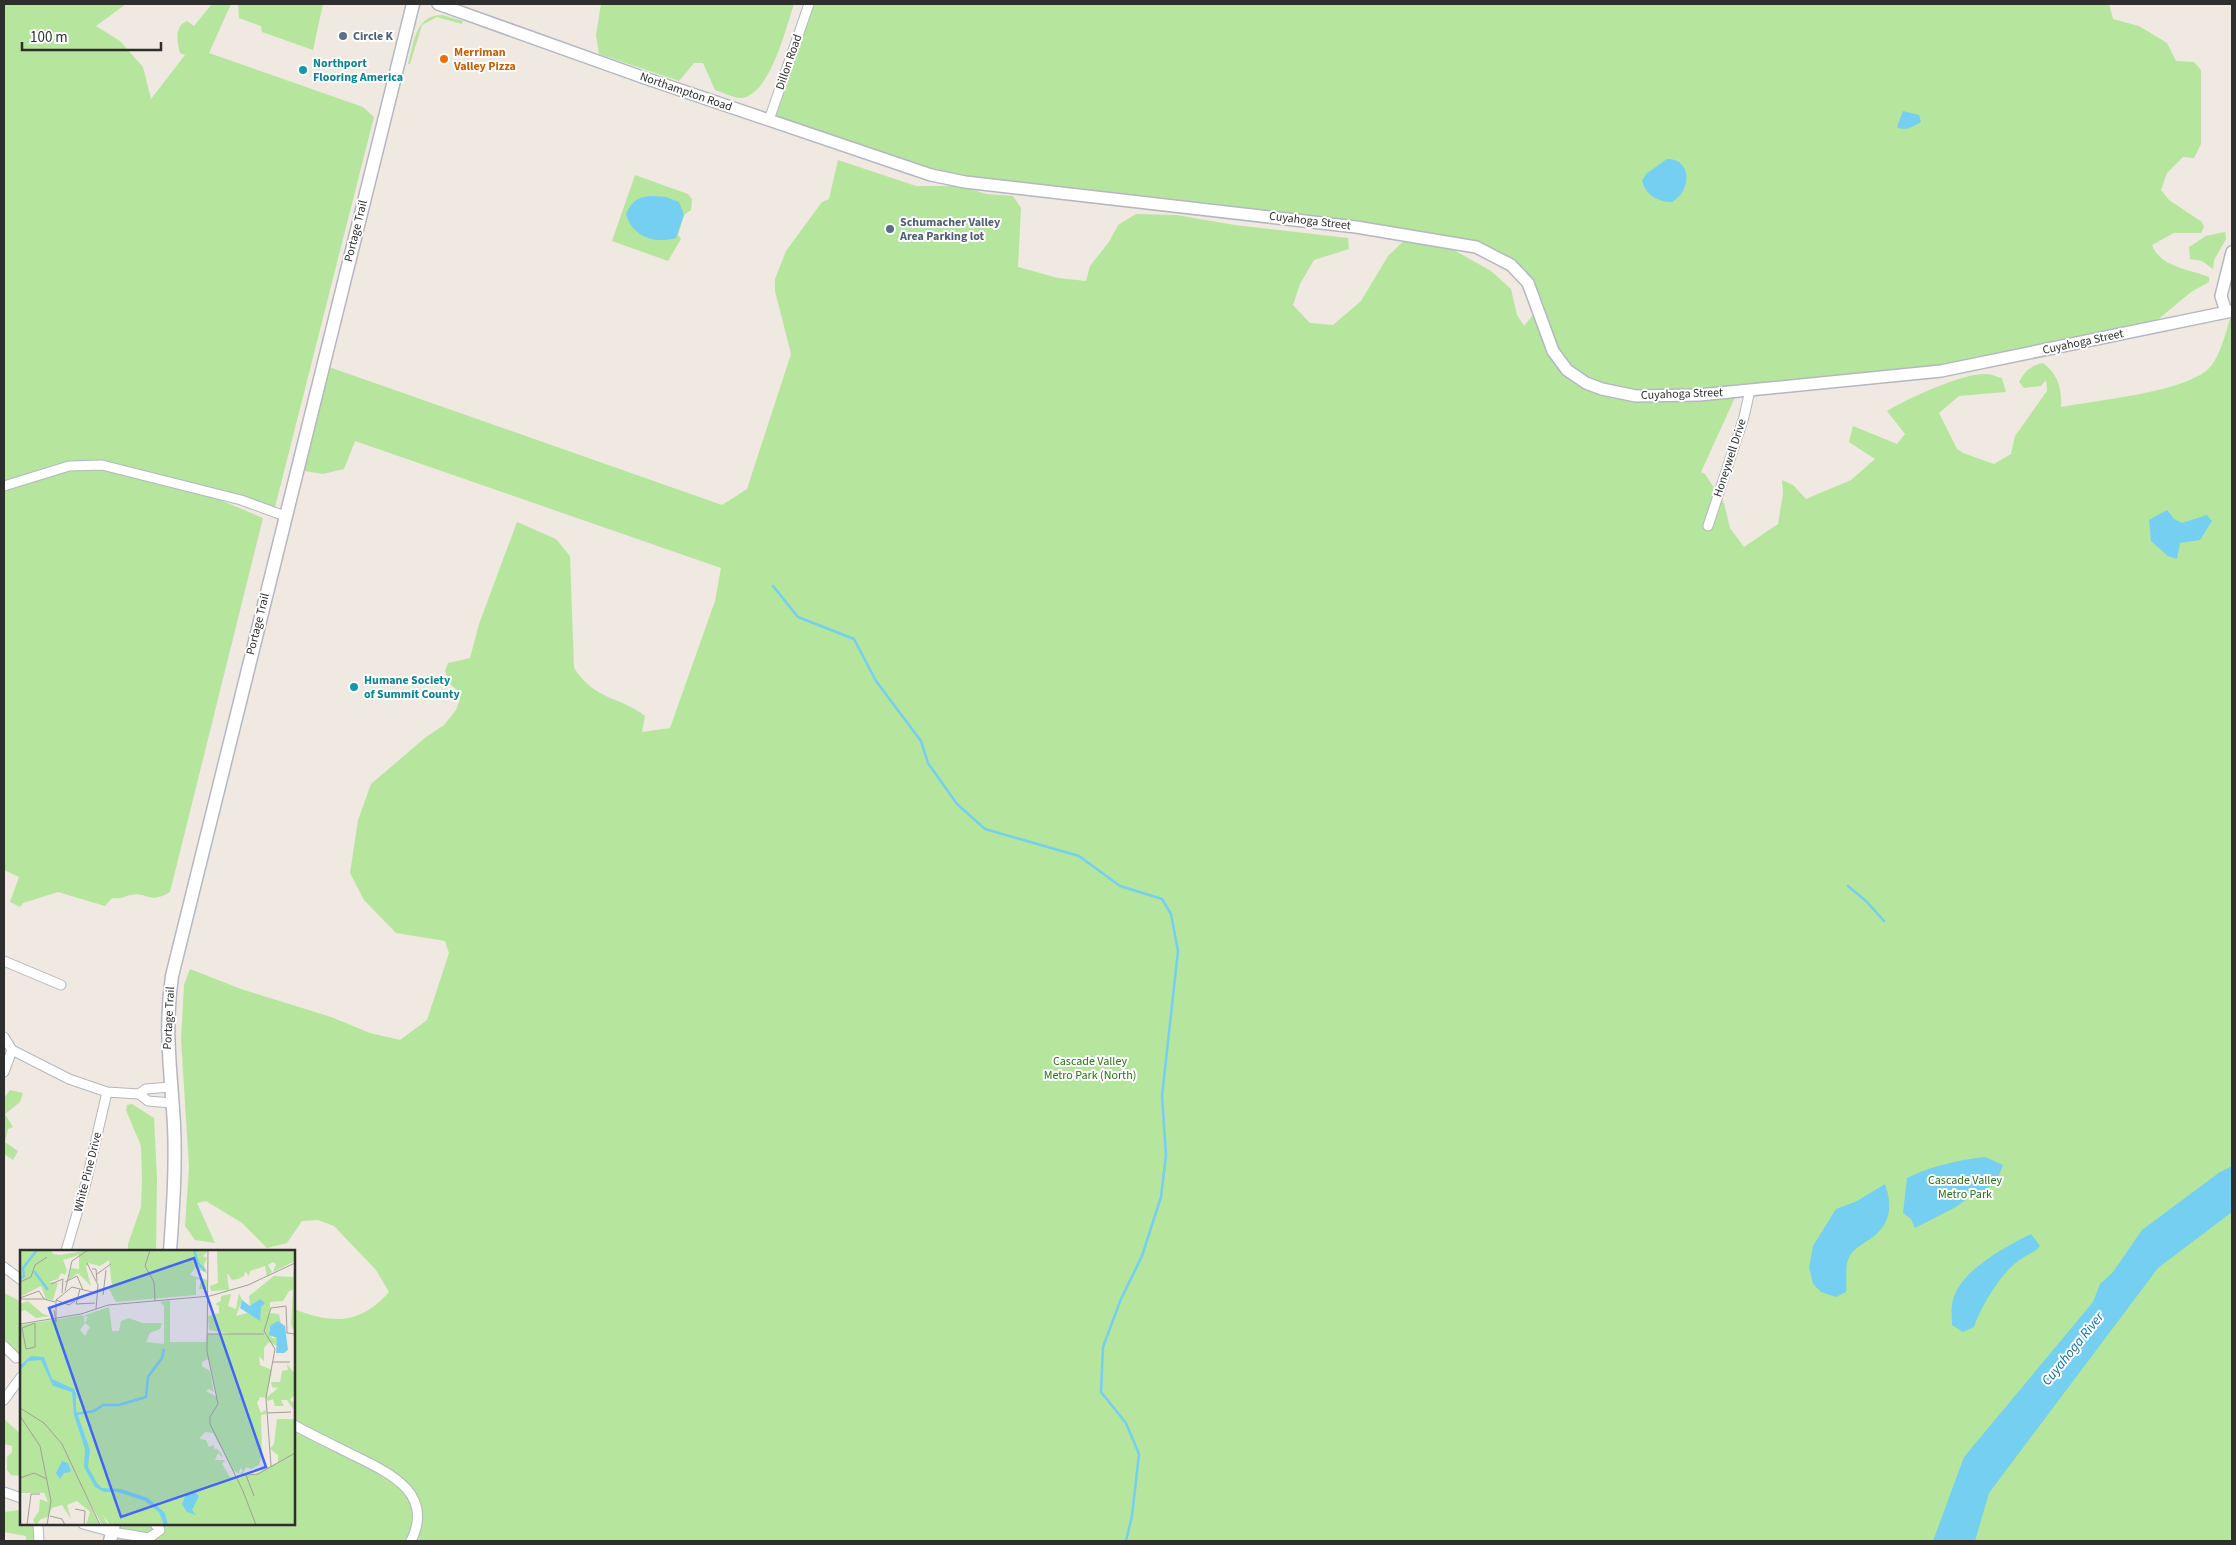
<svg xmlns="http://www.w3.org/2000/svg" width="2236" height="1545" viewBox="0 0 2236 1545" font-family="'Source Sans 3',sans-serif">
<rect width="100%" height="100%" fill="#efe9e1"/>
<path fill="#b6e59e" d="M4,4H126L96,26L120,41L143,67L151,99L185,55L180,53C177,42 174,26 187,21L194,26L212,4H231L209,53L363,107L374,117L275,507L218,499L263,518L170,892C148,905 147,891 131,895C123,897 121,899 112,898L105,906L58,892L23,903L20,907L10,902L19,877L4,870Z
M238,4H323L313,50L262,32L261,26L239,18Z
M601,4H794C786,27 770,96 741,98C733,98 722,92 715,90L703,63H694L679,81L599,54L596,35Z
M809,4H2109L2113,19L2139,26L2167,43L2176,61L2194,62L2201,70V144L2194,158L2183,157L2167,173L2161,190L2169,200L2202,222L2204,227L2201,233H2174L2152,245C2160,267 2189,269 2209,277V282L2191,292L2149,327L1969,367L1738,391L1701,472L1705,474L1724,503L1730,528L1744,547L1778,524L1783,494L1782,480L1793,485L1806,499L1851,480L1875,459L1849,442L1853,426L1897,444L1905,434L1887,411C1909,398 1962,373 1987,374C1992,374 1997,377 2002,378L2006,392L1959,396L1939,413L1957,449L1963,453L1994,464L2011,454L2015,436L2047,391L2046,380L2041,386L2024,388L2019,382C2025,371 2030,366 2043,363C2058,374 2062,389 2061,407C2099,400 2177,393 2206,371C2220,361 2227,327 2232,312V1541H118L122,1524H294V1309C332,1324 360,1325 389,1292L376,1270L334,1226L318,1220L302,1221L287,1243L267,1248L242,1223L206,1201L197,1203L215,1243L195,1240L185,1226L189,1167L181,1039L184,985L190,969L241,989L331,1017L370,1033L400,1040L427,1020L449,953L445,941L396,933L364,900L350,873L358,820L371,784L426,737L444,725L456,710L460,699L458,691L450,684L445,671L448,663L470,658L479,624L517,522L556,539L570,556L574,668C597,702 618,695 645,716L642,732L670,728L715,601L721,568L355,441L344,469L323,474L305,471L304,461L329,367L722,505L747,489L791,354L775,291V279L786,251L822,202L829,199L838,160L916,186H961L986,194L1013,196L1021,208L1018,267L1058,278L1086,281L1090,266L1109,242L1118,225L1136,214L1176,215L1235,225L1348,238L1349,249L1314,260L1300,284L1293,305L1310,323L1333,325L1361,301L1388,256L1408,237L1450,248L1491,271L1511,289L1517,315L1524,326L1538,309L1528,283L1511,265L1476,247L1447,241L1356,227L965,182L917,171L769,120Z
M442,15L463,21L462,24L437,17L422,25L410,64H408C414,43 415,15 442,15Z
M635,175L688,194L692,199L691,210L684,215L678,235L681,239L668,261L612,241Z
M2225,232L2226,239L2214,260L2213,269L2202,261L2190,259L2189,247L2206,236Z
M10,1090L23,1093L20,1102L5,1114L13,1127L8,1129L5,1142L18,1151L13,1160L4,1154V1098Z
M132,1104L154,1118L157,1178L156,1251H128V1244L141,1207L142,1179L141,1146L126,1110L127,1105Z
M4,1293L18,1300L21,1308V1362L16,1358L15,1350L4,1339Z
M4,1419L21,1434V1476L11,1475L7,1470V1457L12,1452V1446L4,1444Z
M21,1510V1524H33L34,1541H26V1536L4,1532V1512Z"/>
<path fill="#75cff0" d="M1903,111L1919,115L1921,122C1914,126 1905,132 1897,127Z
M1667,159C1691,158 1693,190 1672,202C1657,202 1646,195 1642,181L1646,174Z
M653,196L666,197L679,202L684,215L676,238C655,244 632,237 626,214C633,200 637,197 653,196Z
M2167,510L2174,519L2182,523L2207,515L2212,521L2200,540L2180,543L2177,559L2168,556L2151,541L2149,520Z
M1985,1157L2003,1165L1998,1178L1984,1193L1972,1195L1956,1207L1915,1228L1911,1219L1903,1213L1907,1178C1931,1166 1959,1160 1985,1157Z
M2232,1166V1212L2158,1268L1989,1493L1975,1541H1933L1964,1457L2093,1302L2100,1284L2113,1272L2142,1230L2220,1172Z
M1885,1184C1892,1204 1892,1222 1873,1237C1864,1244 1852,1248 1848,1260C1845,1269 1847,1283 1846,1292L1836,1297L1821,1292L1813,1284L1809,1267L1813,1246L1836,1209L1857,1201Z
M2031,1234L2040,1246C2035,1252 2031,1253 2024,1257C2003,1269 1982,1304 1974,1327L1963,1332L1952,1325C1952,1318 1951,1311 1952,1305C1956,1272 2005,1247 2031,1234Z"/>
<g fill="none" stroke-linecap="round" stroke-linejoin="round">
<path stroke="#75cff0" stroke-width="2.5" d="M773,586L798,617L854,639L876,681L921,741L928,763L957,804L985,829L1079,856L1120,886L1162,899L1171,914L1178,951L1162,1096L1166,1155L1161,1197L1142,1256L1121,1299L1103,1347L1101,1392L1126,1423L1139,1454L1132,1516L1126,1541
M1848,886L1867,902L1884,921"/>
<g stroke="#b4b7c1" stroke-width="11">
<path id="minor" d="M769,120L809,4
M4,486L69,466L102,465L241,500L285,516
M1708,526L1744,417L1750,390
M4,961L61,985
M4,1037L12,1050L69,1079L107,1092L139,1094L148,1101L172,1103
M4,1072L12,1050
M139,1094L146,1089L170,1087
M66,1251L86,1183L107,1092
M4,1267L21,1280
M4,1346L16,1358
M4,1400L21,1377
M294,1425C312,1435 331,1444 349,1453C385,1471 436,1491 411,1541
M4,1492L21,1498
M38,1524L39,1541
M83,1524L112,1532L149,1538L160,1530L155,1524"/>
</g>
<g stroke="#b4b7c1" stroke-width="14">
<path id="tertiary" d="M438,4L642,77L931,175L965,182L1356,227L1476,247L1511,265L1528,283L1553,351L1567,370L1586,383L1602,389L1636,396L1699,395L1941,371L2232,311
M2226,312L2221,296L2232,252"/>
</g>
<g stroke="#b4b7c1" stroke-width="15">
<path id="secondary" d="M170,1251C173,1209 176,1167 174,1125C171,1072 164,1029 172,976L413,4
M110,1541L114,1524"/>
</g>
<use href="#minor" stroke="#fff" stroke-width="9"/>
<use href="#tertiary" stroke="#fff" stroke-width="11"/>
<use href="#secondary" stroke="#fff" stroke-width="12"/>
</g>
<g fill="#5c6f8a" stroke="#fff" stroke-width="2">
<circle cx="343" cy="36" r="5"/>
<circle cx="890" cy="229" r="5"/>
</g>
<circle fill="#e8710a" stroke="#fff" stroke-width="2" cx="444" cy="59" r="5"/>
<g fill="#0f9aa8" stroke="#fff" stroke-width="2">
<circle cx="303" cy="70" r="5"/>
<circle cx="354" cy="687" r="5"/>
</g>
<g text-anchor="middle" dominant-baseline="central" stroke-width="4" stroke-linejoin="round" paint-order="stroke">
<g font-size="12" font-weight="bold" fill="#4e5e75" stroke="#fff" text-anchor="start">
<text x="353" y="36">Circle K</text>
<text x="900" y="222">Schumacher Valley<tspan x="900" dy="14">Area Parking lot</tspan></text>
</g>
<g font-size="12" font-weight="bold" fill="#c56008" stroke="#fff" text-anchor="start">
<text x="454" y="52">Merriman<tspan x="454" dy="14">Valley Pizza</tspan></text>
</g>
<g font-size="12" fill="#2e2e2e" stroke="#fff">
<text transform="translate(789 62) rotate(-71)">Dillon Road</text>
<text transform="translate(686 92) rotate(19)">Northampton Road</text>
<text transform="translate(1310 221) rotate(7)">Cuyahoga Street</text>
<text transform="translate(356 231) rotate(-76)">Portage Trail</text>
<text transform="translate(2083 342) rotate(-12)">Cuyahoga Street</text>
<text transform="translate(1682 394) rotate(-2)">Cuyahoga Street</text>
<text transform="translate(1730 458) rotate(-72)">Honeywell Drive</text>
<text transform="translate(258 624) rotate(-76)">Portage Trail</text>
<text transform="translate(169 1018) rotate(-87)">Portage Trail</text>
<text transform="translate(88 1172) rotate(-76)">White Pine Drive</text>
</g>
<g font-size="12" font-weight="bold" fill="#0d838f" stroke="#fff" text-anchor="start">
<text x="313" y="63">Northport<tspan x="313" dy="14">Flooring America</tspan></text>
<text x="364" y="680">Humane Society<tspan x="364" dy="14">of Summit County</tspan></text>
</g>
<g font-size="12" fill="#2c6e1b" stroke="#fff">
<text x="1090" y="1061">Cascade Valley<tspan x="1090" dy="14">Metro Park (North)</tspan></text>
<text x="1965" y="1180">Cascade Valley<tspan x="1965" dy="14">Metro Park</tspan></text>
</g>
<g font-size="14" font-style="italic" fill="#0d6fa3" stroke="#fff">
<text transform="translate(2073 1349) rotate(-51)">Cuyahoga River</text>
</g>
</g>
<g transform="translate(20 1250)">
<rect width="275" height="275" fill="#efe9e1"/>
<path d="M0,0H31L33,4L40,5L69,0H189L183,6L187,8L184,15L187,23L175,18L170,25L187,30V39H179L181,30L176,29V45L96,52L89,39L92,36L89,10L80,16L68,13L66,17L71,36L58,23L48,30L51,18L59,19V5L43,10L47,20L45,25L41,23L38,29L29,32L38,33L33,50L26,49L21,36L0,47ZM197,0H275V11L253,22L256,14L253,12L248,15L252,22L247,26L245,16L230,21L229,26L225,21L224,26L218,29L212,30L207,23L209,40L191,41L190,36L198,33ZM275,13V77L273,80L271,74L273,40L269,41L263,51L250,52V63L259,64L261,74L250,76L249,81L252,88H257V96L249,92L244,98V111L239,106L240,115L252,120L246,148L240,147L237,153L241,163L246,160V164L241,165L242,205L239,215L231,219L226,217L223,224H220L223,221L220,218L219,224L213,220L193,183L185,182L179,189L186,190L189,197L194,195V200L196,198L201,203L203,208L198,203L195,210H205L202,214L210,227L234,225L258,212V205L250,199L254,194L257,169H275V275H90L82,264L88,275H82L65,244L79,275H66L70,262L57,251L47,255L51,269L42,255L32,258L28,267L21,269L16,275L13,270L19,261L20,249L28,252L24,243H0V118L6,109L0,115V75L63,65L65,73L60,80L65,86L70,77L65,73L68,66L64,68L65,65L89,57L92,81H99L101,71L109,68L122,73H142L140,79L130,83L126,92L144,94V56L140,52L150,50V92H186L187,84H212L189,80L188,66L199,63V56L195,54L201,51V46L211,44L208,56L216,59L219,43L222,50L216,66L227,63L240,70V49L230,56L229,46L254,26L273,27ZM188,109L197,147L186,141L189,139L194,142L190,121L182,116V112ZM8,51L23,64L30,66L16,68L5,60L0,62V54ZM267,114L275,124V144L270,150L274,153L275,149L273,159L267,150H261L264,156H255L253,149L248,151L246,148L258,138L252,137L251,132H260L262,121L268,120Z" fill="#b6e59e" fill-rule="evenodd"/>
<path d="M240,49L245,53L241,57L240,71L220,58L222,50L230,56ZM258,71L265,76L268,100L264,103H256L257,88L249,85L250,76ZM11,106L24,107L32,129L54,139L56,144V160L70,200L68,217L77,233L82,238L101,239L128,248L145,263L148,275H144L139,262L125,251L98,242H84L75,237L64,217L65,199L54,165L52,142L33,136L21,110L8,111L0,121V115ZM42,211L48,213L51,222L44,223L40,229L36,223ZM175,242L179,246L172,260L176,265L167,262L162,254L166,244Z" fill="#75cff0"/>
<path fill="none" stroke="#75cff0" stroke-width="2.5" d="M174,0L178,13L185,21M14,21L28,40M0,29L4,26L3,18L17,0M56,164L74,161L83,155H99L126,147L128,127L142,108L144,99"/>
<path fill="none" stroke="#a29e99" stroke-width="1" d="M43,0H61M130,0L125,16L134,32L135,51M188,0L187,101L198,154L190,167V174L223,241L236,275M67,13L78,35L76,59M72,19H76L77,31M77,24L91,14M0,32L11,27L15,15L27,7M45,32L57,26L63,40M31,34L43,29L42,43M60,39L56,54L75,53M45,41L52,11L68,0M83,45L86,20M0,48L19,41L24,49L35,52M0,49H24M36,50L49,55L55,51M34,60L36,72V50L52,37L76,43M15,73V97L6,99L2,78ZM0,74L61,64L88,55L190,46L228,35L275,13M187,84H244M253,112H270M0,158L24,173L42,194L80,275M247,163L271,162M0,166L20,196L31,251L27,275M251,216L246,148L255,99L244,81L251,58L266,56L267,83L275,84M226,225L234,246M217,226L238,224L275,203M0,228L14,223L27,229M55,259L65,261L64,275M30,266L42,269L45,275M7,275L11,244H20"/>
<path fill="#4264fb" fill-opacity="0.15" stroke="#4264fb" stroke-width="2.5" d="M174,8L246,217L101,267L29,58Z"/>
<rect width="275" height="275" fill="none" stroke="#2e2e2e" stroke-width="2.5"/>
</g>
<rect width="2236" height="1545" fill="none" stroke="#2e2e2e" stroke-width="10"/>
<path d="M22 42v8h139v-8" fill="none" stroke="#2e2e2e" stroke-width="2.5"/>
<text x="30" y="42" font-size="15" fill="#2e2e2e" stroke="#ffffff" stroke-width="4" paint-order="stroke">100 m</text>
</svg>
